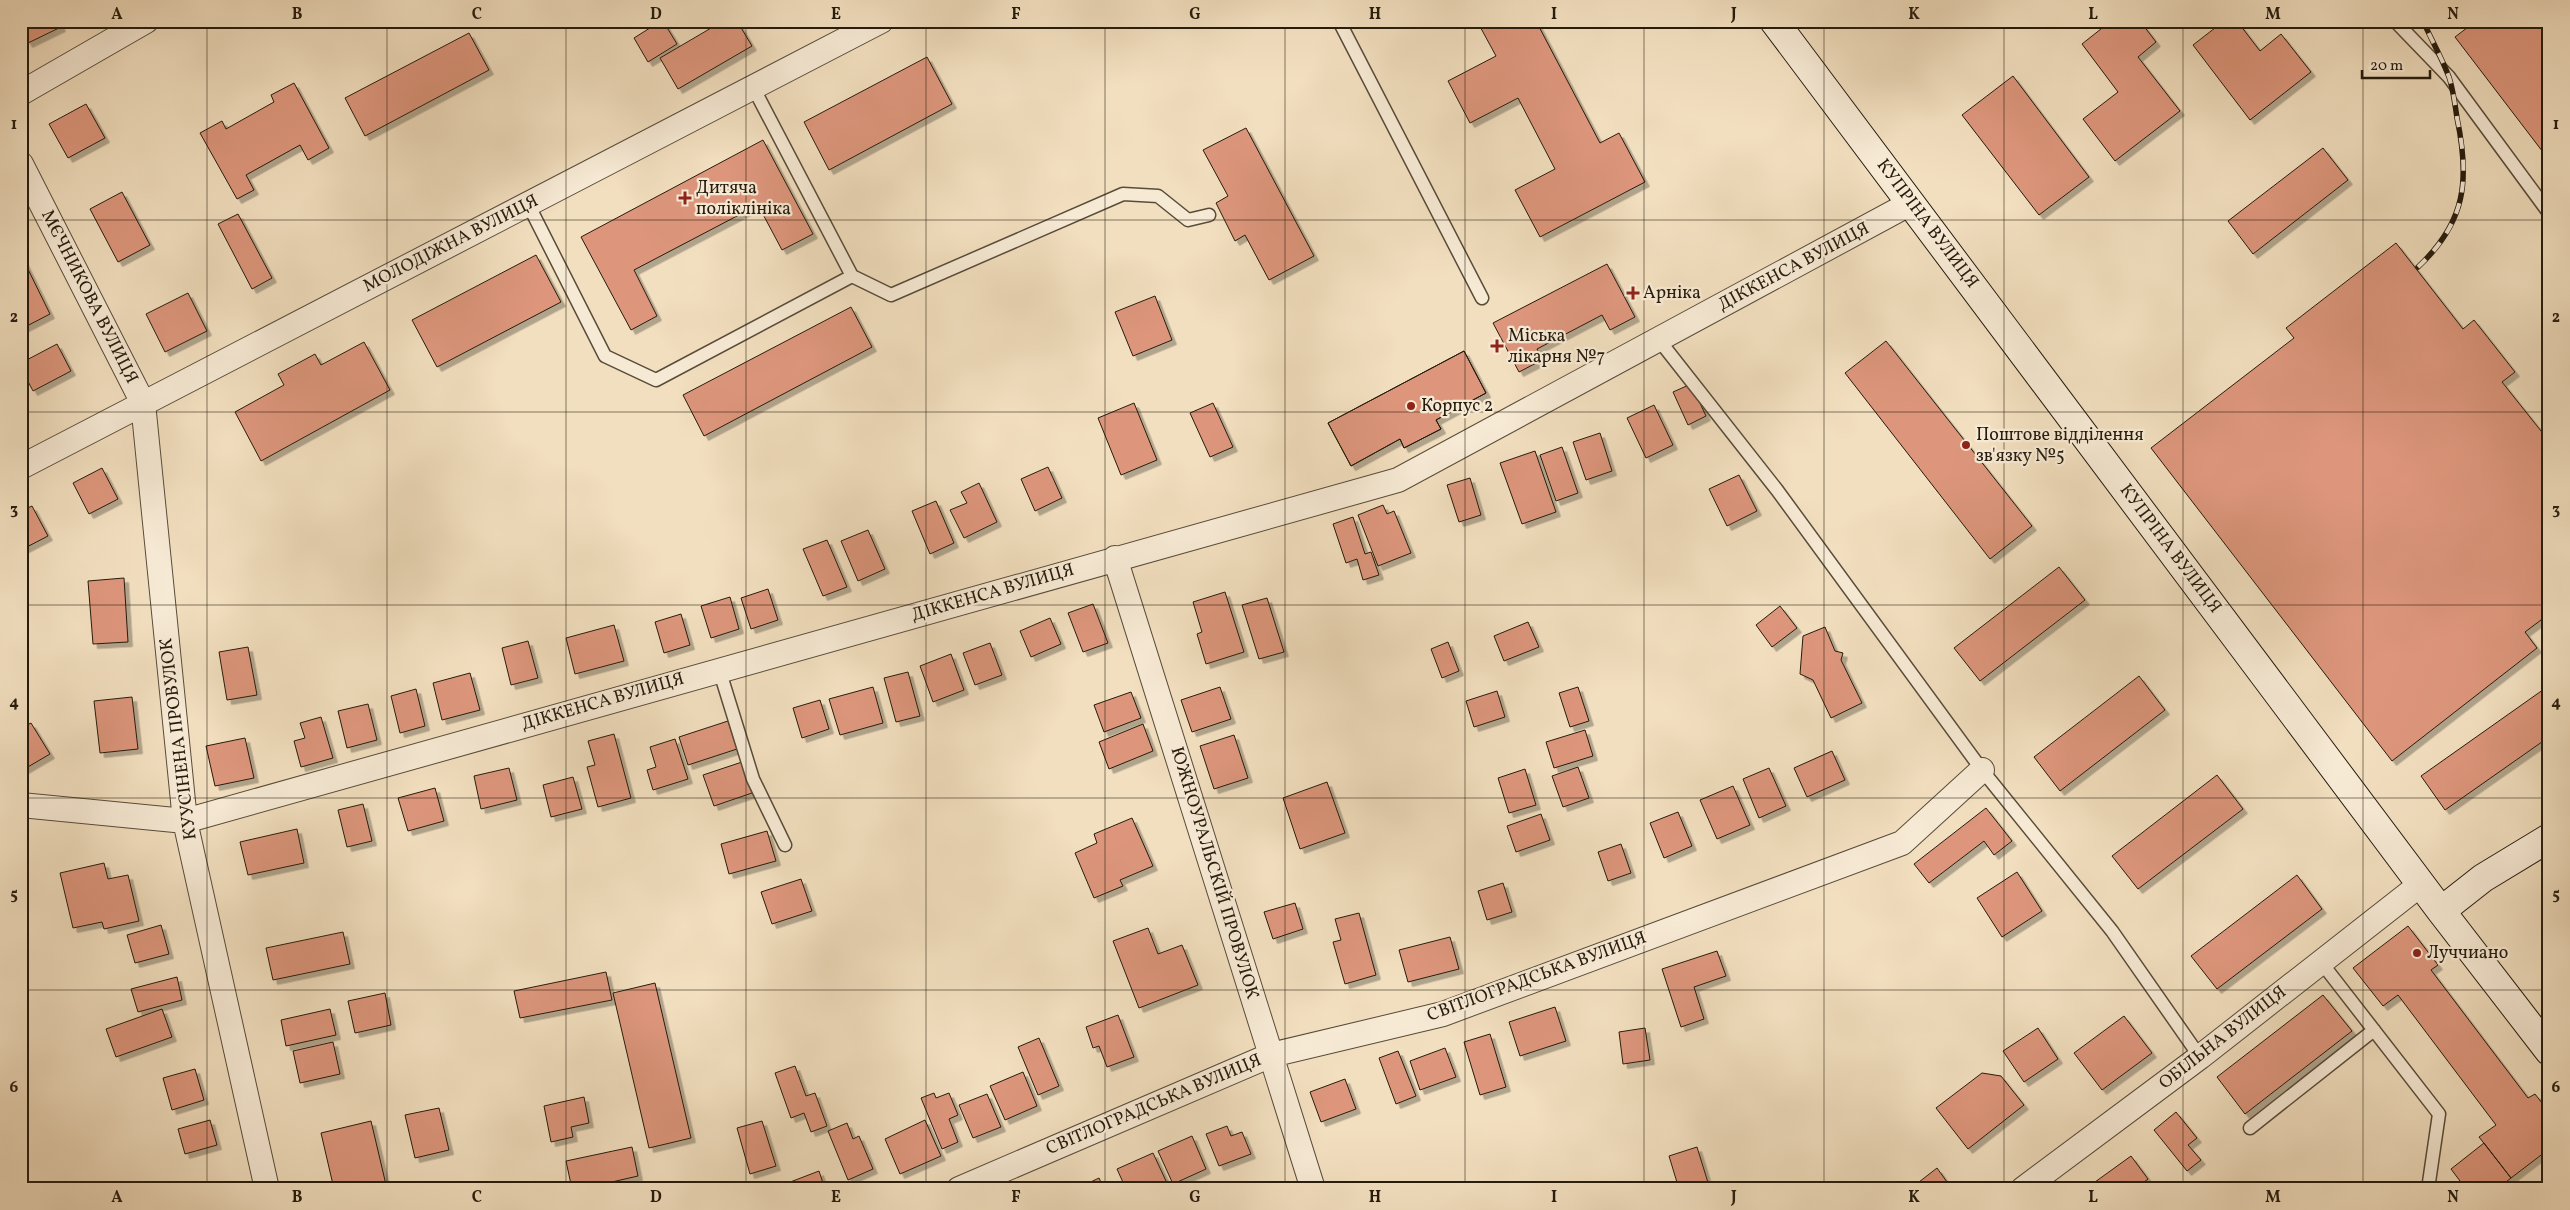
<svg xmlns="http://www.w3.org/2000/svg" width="2570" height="1210" viewBox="0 0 2570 1210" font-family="Vollkorn,serif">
<defs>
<filter id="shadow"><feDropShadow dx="4.5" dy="4.5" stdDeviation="0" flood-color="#0004"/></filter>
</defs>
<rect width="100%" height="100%" fill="#f2dfbf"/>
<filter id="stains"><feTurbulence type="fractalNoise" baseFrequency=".004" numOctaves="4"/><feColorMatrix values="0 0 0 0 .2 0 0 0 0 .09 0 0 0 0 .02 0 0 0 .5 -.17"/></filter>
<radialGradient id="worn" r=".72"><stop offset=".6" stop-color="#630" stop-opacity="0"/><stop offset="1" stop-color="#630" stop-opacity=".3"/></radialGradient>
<path fill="#dd967b" stroke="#251b0d" filter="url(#shadow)" d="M21,21H58L61,27L28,43L21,31Z
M661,21H663L677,44L648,62L634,38Z
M723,21H737L752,46L678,89L660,58Z
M1477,21H1536L1600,143L1619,133L1645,182L1540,237L1515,190L1555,169L1518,98L1470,123L1448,81L1496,56Z
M2111,21H2140L2156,42L2138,57L2180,111L2115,161L2083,119L2118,92L2082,44Z
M2224,21H2237L2260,51L2281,34L2311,72L2250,120L2193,45Z
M2476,21H2549V160L2455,37Z
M469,33L489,70L365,136L345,98Z
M927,57L952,104L829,170L804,122Z
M2013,76L2089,177L2039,215L1962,115Z
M294,83L329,148L308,160L300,145L246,175L254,190L237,199L200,133L222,121L226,129L274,102L271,95Z
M86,104L105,138L68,158L49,124Z
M1246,128L1314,256L1269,280L1245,235L1235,241L1216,203L1228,196L1203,150Z
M763,140L813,234L782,250L758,205L634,270L657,316L631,330L581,237Z
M2323,148L2348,180L2253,254L2228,221Z
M122,192L150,245L118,262L90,209Z
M238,214L272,278L252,289L218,224Z
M2396,243L2463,329L2474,320L2515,372L2502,382L2549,441V614L2525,632L2537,648L2392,761L2151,448L2294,338L2286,328Z
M21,255L50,314L21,329Z
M536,255L561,302L437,367L412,320Z
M1607,264L1635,317L1610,330L1602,315L1537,349L1542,360L1519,372L1493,323Z
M188,293L207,331L165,352L146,314Z
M1155,296L1172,340L1133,356L1115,312Z
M851,307L872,347L704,436L683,395Z
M1886,341L2032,526L1990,559L1845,373Z
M364,342L390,390L261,461L235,412L284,385L278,374L315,354L321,365Z
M57,344L71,371L33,391L21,368V363Z
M1464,351L1486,393L1436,420L1441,429L1404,448L1400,439L1351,466L1328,423Z
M1464,351L1486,393L1436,420L1441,429L1404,448L1400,439L1351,466L1328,423Z
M1691,384L1706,416L1688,425L1673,392Z
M1134,403L1157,460L1121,475L1098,418Z
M1213,403L1233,447L1210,457L1190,413Z
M1654,405L1673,445L1646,458L1627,418Z
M1600,433L1612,471L1586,480L1573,442Z
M1562,447L1578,493L1556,501L1540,455Z
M1535,451L1556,512L1522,524L1500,463Z
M1048,467L1062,498L1035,511L1021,479Z
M102,468L118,499L89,514L73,483Z
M1739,475L1757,511L1727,526L1709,489Z
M1470,478L1481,515L1459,522L1447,485Z
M979,483L997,522L964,538L950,510L967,503L961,492Z
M936,501L954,543L930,554L912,511Z
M1383,505L1387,514L1394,511L1411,553L1378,566L1358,515Z
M32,506L48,536L21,550V511Z
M1353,517L1365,554L1371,552L1379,575L1363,580L1357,559L1346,563L1333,524Z
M868,530L885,569L858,581L841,541Z
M827,540L847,587L823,596L803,549Z
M2059,567L2085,600L1980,681L1954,648Z
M124,578L128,642L93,644L88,581Z
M768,589L778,620L751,629L741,598Z
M1225,592L1244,652L1206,664L1197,634L1202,632L1193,602Z
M730,597L739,629L711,638L701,606Z
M1267,598L1284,652L1259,659L1242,605Z
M1093,604L1108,643L1083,652L1068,613Z
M1780,606L1797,628L1772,647L1756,625Z
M681,614L690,645L664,653L655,622Z
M1050,618L1061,644L1031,657L1020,631Z
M1528,622L1539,647L1504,661L1494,636Z
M614,625L624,661L575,674L566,638Z
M1825,627L1835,651L1843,653L1841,660L1862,703L1831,718L1813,680L1800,674L1803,636Z
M528,641L538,678L511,685L502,648Z
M1448,642L1459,671L1442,678L1431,649Z
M990,643L1002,675L975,685L963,653Z
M248,647L257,695L227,700L219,652Z
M951,654L964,690L933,702L920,666Z
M908,672L920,716L896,722L884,678Z
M470,673L480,710L442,720L433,683Z
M2139,676L2165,710L2060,791L2034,757Z
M873,687L883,723L840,735L829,699Z
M1220,687L1231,719L1192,732L1181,700Z
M1578,687L1589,721L1570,727L1559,693Z
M2547,687L2549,737L2445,810L2421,776Z
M416,689L425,726L400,733L391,696Z
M1497,691L1505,717L1474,727L1466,701Z
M1131,692L1141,718L1104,732L1094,705Z
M132,697L138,749L100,753L94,701Z
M820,700L829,729L802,738L793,708Z
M368,704L377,740L347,748L338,711Z
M321,717L333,758L301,767L294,741L305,738L300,723Z
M728,721L737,749L688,765L679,737Z
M31,723L50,754L21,771V728Z
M1143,724L1153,751L1109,769L1099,742Z
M1585,730L1593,756L1554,768L1546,742Z
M614,734L631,798L598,807L587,767L595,765L588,741Z
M1234,735L1248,778L1214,789L1200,746Z
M245,738L254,778L215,786L206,746Z
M675,739L688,779L653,790L647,770L656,767L650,747Z
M1832,751L1845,780L1807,797L1794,768Z
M742,762L752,793L714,806L703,775Z
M1578,767L1589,798L1563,807L1552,776Z
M509,768L517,800L481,809L474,776Z
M1769,768L1786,806L1759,818L1743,779Z
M1525,769L1536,805L1509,813L1498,778Z
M2217,775L2243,809L2138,889L2112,856Z
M573,777L582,809L551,817L543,785Z
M1327,782L1345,833L1300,849L1283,798Z
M1733,786L1750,825L1717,839L1700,800Z
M435,788L444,821L408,831L398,798Z
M363,804L372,841L347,847L338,810Z
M1986,808L2012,841L1994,855L1984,841L1929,883L1914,864Z
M1678,812L1692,846L1664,858L1650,823Z
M1541,814L1550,840L1516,852L1507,826Z
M1132,818L1153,866L1120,880L1123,886L1094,898L1075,853L1097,843L1094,834Z
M297,829L304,863L248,875L240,842Z
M767,831L776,861L729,874L721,844Z
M1621,844L1631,873L1608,881L1598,852Z
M104,863L108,879L128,875L139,921L104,929L102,922L73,928L60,873Z
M2017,872L2042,911L2002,937L1977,898Z
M2297,875L2322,909L2217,989L2191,956Z
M801,879L812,911L772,924L761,892Z
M1503,883L1512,912L1487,920L1478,891Z
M1295,903L1303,929L1273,939L1264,912Z
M1359,913L1376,975L1345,984L1333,942L1341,940L1335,919Z
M161,925L169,954L135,963L127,935Z
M2408,926L2438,965L2431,970L2528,1098L2535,1094L2549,1112V1149L2511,1178L2479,1137L2496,1125L2398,995L2383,1006L2353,968Z
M1148,928L1158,954L1182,945L1198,985L1139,1008L1113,941Z
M343,932L350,964L273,980L266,948Z
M1450,937L1459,969L1408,982L1399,950Z
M1717,951L1726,976L1694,987L1704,1019L1681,1027L1662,969Z
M606,972L612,1000L520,1018L514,991Z
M177,977L182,1000L138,1012L131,989Z
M655,983L691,1138L649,1148L613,993Z
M385,993L391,1025L355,1033L348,1001Z
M2323,995L2352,1031L2245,1114L2217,1077Z
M1555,1007L1566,1041L1520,1056L1509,1022Z
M162,1009L172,1037L116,1057L106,1029Z
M330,1009L336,1035L286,1046L281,1020Z
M1118,1015L1134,1057L1107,1067L1099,1046L1093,1048L1086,1027Z
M2124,1016L2152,1053L2102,1090L2074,1053Z
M1645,1028L1650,1060L1623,1064L1619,1032Z
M2038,1028L2058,1059L2024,1082L2003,1051Z
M1490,1034L1506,1087L1480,1095L1464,1042Z
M1039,1038L1059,1086L1038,1095L1018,1047Z
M333,1042L340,1074L300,1083L293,1051Z
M1445,1048L1456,1077L1420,1090L1410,1061Z
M1398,1051L1416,1096L1396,1104L1379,1058Z
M795,1066L806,1096L815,1093L827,1126L811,1132L804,1113L791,1118L775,1073Z
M195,1069L204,1100L172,1110L163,1078Z
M1023,1072L1037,1106L1005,1120L990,1086Z
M1982,1073L2001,1076L2024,1105L1968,1149L1936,1108Z
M1345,1079L1356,1109L1321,1122L1310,1092Z
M934,1093L936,1098L949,1093L958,1115L949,1119L958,1142L942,1149L921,1098Z
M987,1094L1001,1127L973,1138L959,1105Z
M584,1097L589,1123L571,1127L573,1137L551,1142L544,1106Z
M439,1108L449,1150L415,1158L405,1115Z
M2176,1112L2197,1138L2188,1145L2201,1160L2187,1171L2154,1130Z
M210,1120L217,1145L185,1154L178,1129Z
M925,1120L941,1156L900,1174L885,1139Z
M371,1121L387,1189H334L321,1133Z
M762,1121L776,1166L750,1174L737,1128Z
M847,1123L853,1139L859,1136L873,1169L848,1180L828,1131Z
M1227,1126L1231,1136L1242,1132L1251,1154L1219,1166L1206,1134Z
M1192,1136L1206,1169L1173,1184L1158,1151Z
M2484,1143L2511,1178L2497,1189H2466L2451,1169Z
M632,1147L638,1176L603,1184L604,1189H572L566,1161Z
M1697,1147L1710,1189H1679L1669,1156Z
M1153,1153L1166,1181L1150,1189H1126L1117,1169Z
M2131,1156L2148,1179L2135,1189H2100L2095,1182Z
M1937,1168L1952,1189H1910Z
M819,1171L825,1189H787L785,1184Z
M1099,1178L1104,1189H1076Z"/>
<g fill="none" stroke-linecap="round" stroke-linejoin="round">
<g stroke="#584c3a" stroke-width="15">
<path id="lane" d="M1339,21L1482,298
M2395,21L2449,77L2549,213
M753,87L852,276L891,295L1123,194L1158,196L1188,220L1209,215
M528,204L605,356L656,380L852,276
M1659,340L1777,490L1982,770L2112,931L2200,1057
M719,669L753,779L785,845
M2321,962L2439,1114L2428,1189
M2250,1128L2374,1030"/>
</g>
<g stroke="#584c3a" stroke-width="26">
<path id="street" d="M21,93L146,21
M21,164L143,403L185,821L267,1189
M21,467L881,21
M1115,558L1313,1189
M21,805L185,821L1398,480L1911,203
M959,1189L1271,1055L1443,1014L1902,843L1982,770
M2023,1189L2200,1057L2421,884"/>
</g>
<g stroke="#251b0d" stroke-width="30">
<path id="secondary" d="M1774,21L2441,911L2549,1051
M2441,911L2483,878L2549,838"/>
</g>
<use href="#lane" stroke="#f7ead5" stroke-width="12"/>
<use href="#street" stroke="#f7ead5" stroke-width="24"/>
<use href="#secondary" stroke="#f7ead5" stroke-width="28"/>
<g stroke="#251b0d" stroke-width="5.5">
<path id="rail" d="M2459,21V22
M2418,267C2466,222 2470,180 2457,118C2455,104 2453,89 2449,77C2442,58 2431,39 2423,21"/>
</g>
<use href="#rail" stroke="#f7ead5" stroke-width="4" stroke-dasharray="11" stroke-linecap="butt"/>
</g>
<path fill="none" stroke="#251b0d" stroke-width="1" stroke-opacity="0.55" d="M207,21V1189M387,21V1189M566,21V1189M746,21V1189M926,21V1189M1105,21V1189M1285,21V1189M1465,21V1189M1644,21V1189M1824,21V1189M2004,21V1189M2183,21V1189M2363,21V1189M21,220H2549M21,412H2549M21,605H2549M21,798H2549M21,990H2549"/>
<g fill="#8f2418" stroke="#f7ead5" stroke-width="2">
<path d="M682.5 190.5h5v5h5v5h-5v5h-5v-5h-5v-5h5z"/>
<path d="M1630.5 285.5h5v5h5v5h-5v5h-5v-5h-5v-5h5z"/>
<path d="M1494.5 338.5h5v5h5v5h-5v5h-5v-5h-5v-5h5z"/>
<circle cx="1411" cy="406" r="5"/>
<circle cx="1966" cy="445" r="5"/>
<circle cx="2417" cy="953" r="5"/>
</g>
<g text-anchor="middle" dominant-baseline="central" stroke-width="4.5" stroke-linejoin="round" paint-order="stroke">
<g font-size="18" fill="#251b0d" stroke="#f7ead5" text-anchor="start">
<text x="696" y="188">Дитяча<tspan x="696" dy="21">поліклініка</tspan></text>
<text x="1643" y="293">Арніка</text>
<text x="1508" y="336">Міська<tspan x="1508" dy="21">лікарня №7</tspan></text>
<text x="1421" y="406">Корпус 2</text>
<text x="1976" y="435">Поштове відділення<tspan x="1976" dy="21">зв'язку №5</tspan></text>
<text x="2427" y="953">Луччиано</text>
</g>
<g font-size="18" fill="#251b0d" stroke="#f7ead5">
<text transform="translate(1927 224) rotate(53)">КУПРІНА ВУЛИЦЯ</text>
<text transform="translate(451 244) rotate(-27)">МОЛОДІЖНА ВУЛИЦЯ</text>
<text transform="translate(1794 267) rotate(-28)">ДІККЕНСА ВУЛИЦЯ</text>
<text transform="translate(89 297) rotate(63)">МЄЧНИКОВА ВУЛИЦЯ</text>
<text transform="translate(2170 549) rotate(53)">КУПРІНА ВУЛИЦЯ</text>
<text transform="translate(993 593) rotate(-16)">ДІККЕНСА ВУЛИЦЯ</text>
<text transform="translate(603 702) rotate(-16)">ДІККЕНСА ВУЛИЦЯ</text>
<text transform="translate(179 739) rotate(-97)">КУУСІНЕНА ПРОВУЛОК</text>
<text transform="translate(1214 873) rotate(73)">ЮЖНОУРАЛЬСКІЙ ПРОВУЛОК</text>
<text transform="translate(1537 977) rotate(-20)">СВІТЛОГРАДСЬКА ВУЛИЦЯ</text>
<text transform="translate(2223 1038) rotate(-38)">ОБІЛЬНА ВУЛИЦЯ</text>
<text transform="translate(1154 1105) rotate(-23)">СВІТЛОГРАДСЬКА ВУЛИЦЯ</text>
</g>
</g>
<rect width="2570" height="1210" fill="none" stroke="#f2dfbf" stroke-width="55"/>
<path d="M2362 70v8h68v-8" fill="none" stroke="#251b0d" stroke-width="2.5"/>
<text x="2370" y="70" font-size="15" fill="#251b0d" stroke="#f7ead5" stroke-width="4" paint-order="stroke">20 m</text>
<rect x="28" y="28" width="2514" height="1154" fill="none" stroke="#251b0d" stroke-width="2"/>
<g font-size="16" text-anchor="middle" font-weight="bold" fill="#251b0d">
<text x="117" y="19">A</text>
<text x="297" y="19">B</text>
<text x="477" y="19">C</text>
<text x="656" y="19">D</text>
<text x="836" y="19">E</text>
<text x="1016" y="19">F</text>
<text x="1195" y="19">G</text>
<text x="1375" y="19">H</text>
<text x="1554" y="19">I</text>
<text x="1734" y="19">J</text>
<text x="1914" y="19">K</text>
<text x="2093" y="19">L</text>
<text x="2273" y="19">M</text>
<text x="2453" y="19">N</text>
<text x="14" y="129">1</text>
<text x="2556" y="129">1</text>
<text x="14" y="322">2</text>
<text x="2556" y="322">2</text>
<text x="14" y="514">3</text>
<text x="2556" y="514">3</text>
<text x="14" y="707">4</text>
<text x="2556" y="707">4</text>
<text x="14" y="899">5</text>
<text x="2556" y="899">5</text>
<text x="14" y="1092">6</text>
<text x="2556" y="1092">6</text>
<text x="117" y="1202">A</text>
<text x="297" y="1202">B</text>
<text x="477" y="1202">C</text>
<text x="656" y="1202">D</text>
<text x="836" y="1202">E</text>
<text x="1016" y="1202">F</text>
<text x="1195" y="1202">G</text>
<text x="1375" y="1202">H</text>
<text x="1554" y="1202">I</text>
<text x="1734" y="1202">J</text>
<text x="1914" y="1202">K</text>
<text x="2093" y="1202">L</text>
<text x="2273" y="1202">M</text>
<text x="2453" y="1202">N</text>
</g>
<rect width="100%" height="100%" filter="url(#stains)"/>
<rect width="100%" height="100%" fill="url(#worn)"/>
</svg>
